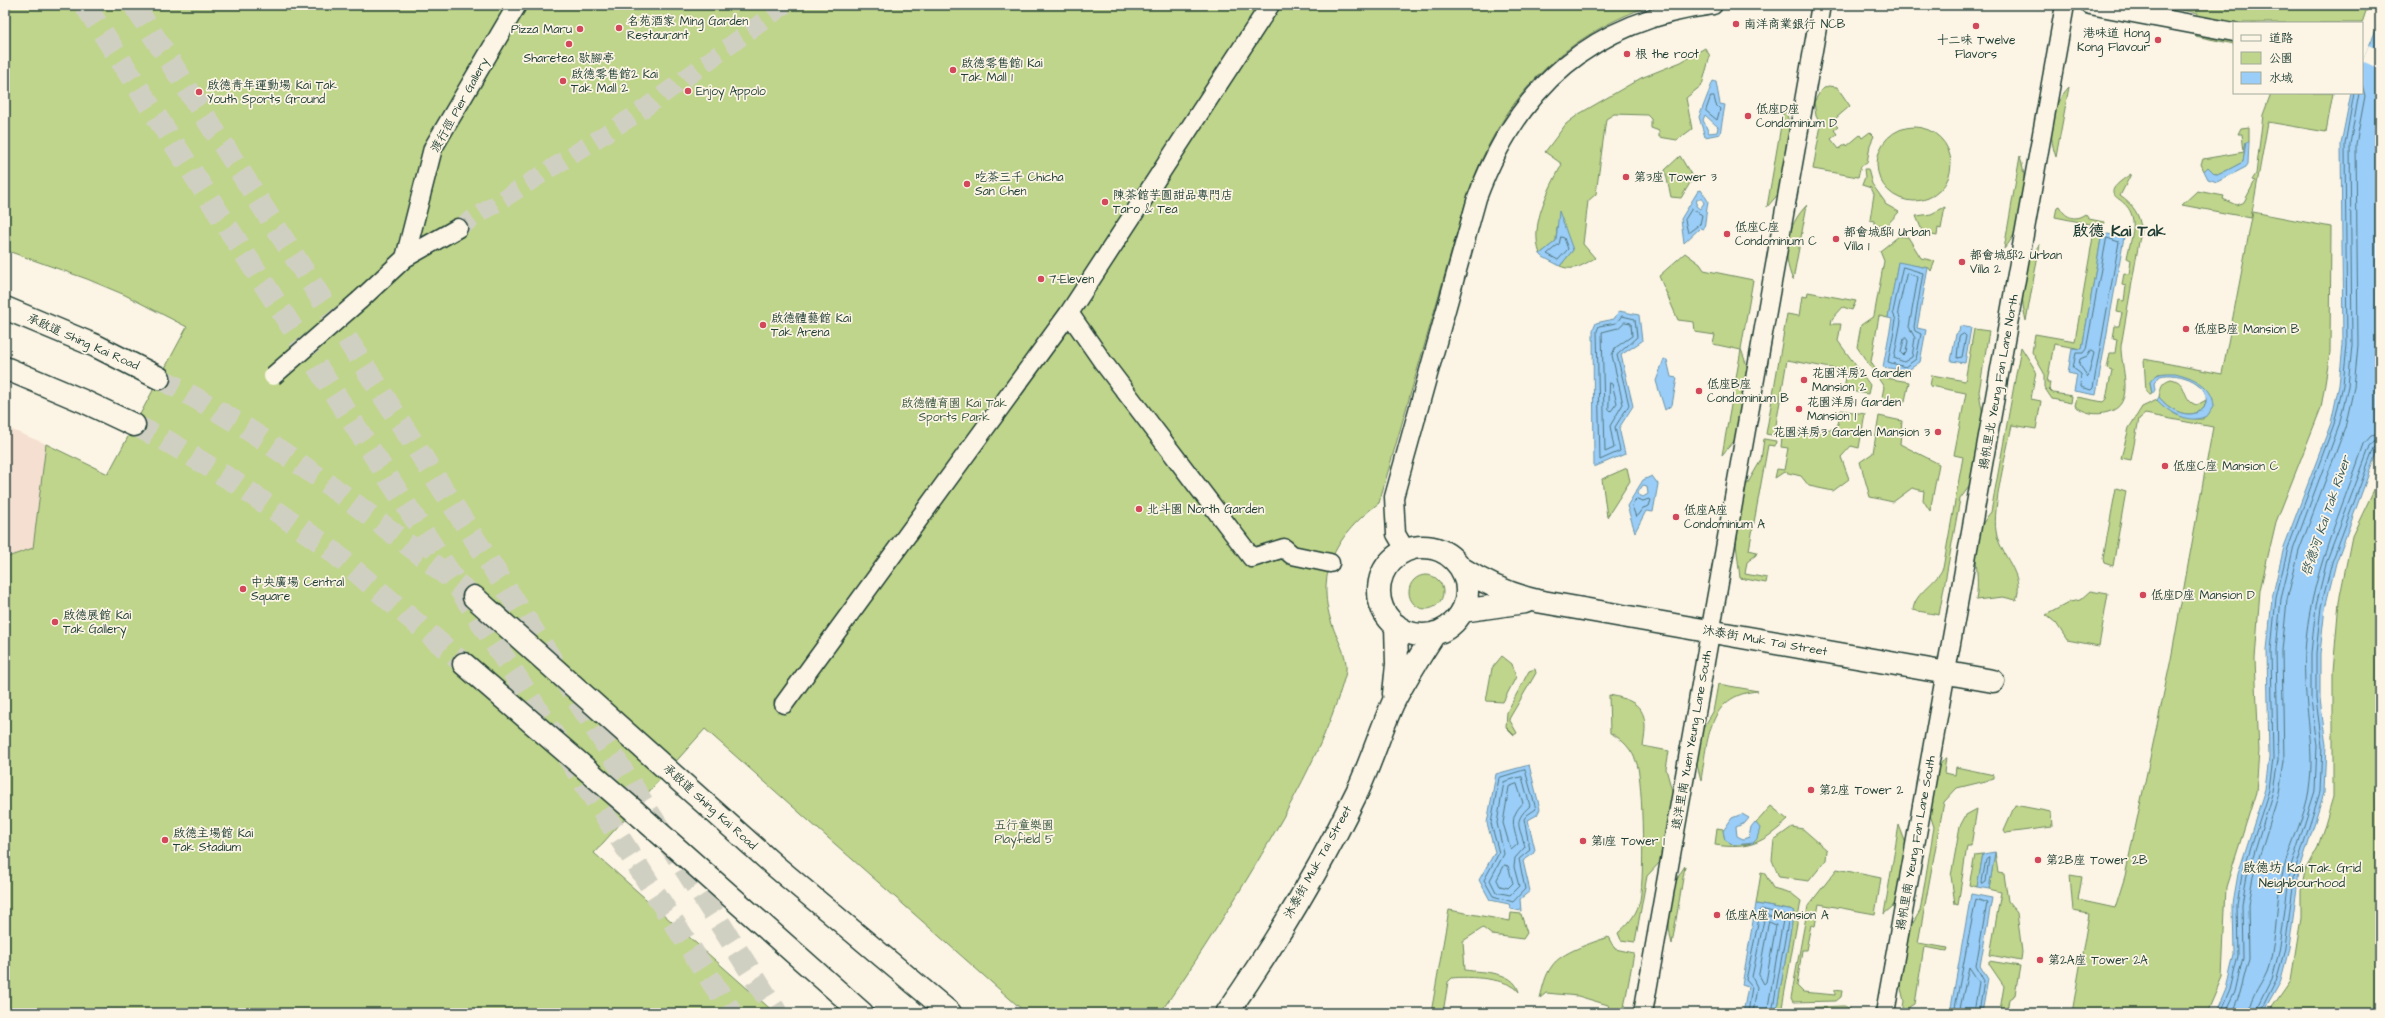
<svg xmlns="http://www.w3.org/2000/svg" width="2385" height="1018" viewBox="0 0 2385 1018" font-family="'Architects Daughter','LXGW WenKai TC',sans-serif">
<rect width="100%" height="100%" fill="#fcf5e5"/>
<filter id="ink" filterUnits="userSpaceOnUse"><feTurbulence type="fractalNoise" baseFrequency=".025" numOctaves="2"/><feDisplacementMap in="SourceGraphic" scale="8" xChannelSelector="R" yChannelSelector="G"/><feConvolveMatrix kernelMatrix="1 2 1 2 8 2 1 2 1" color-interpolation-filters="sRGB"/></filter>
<g filter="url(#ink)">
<path fill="#f5dfd1" d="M5,427L46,444L33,548L5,558Z"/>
<path fill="#bfd58b" stroke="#6f8960" d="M5,5H1652C1558,38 1500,101 1468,194L1379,503C1338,533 1314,572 1332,624C1337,641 1350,657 1345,676C1324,749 1286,814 1247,879C1219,925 1191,969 1160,1013H1026L705,729L594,853L775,1013H5V558L33,548L46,444L108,474L187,327L125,295L87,279L5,250Z
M2157,5H2368L2362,23H2234V44L2195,36L2198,13Z
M1705,48L1710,56L1702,85L1686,98L1692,129L1677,140L1659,137V131L1651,128V119L1647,115L1614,114L1606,119L1596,194L1588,201L1583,244L1595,258C1583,265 1574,272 1560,266L1573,250L1557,226L1556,241L1540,254C1529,224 1549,190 1562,164L1545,152L1566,124L1579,114L1641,78L1681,62Z
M1828,86L1837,87L1850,106L1835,119L1837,121L1835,124L1838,127L1834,130L1837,134L1831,139L1839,149L1846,144L1847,146L1860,135L1862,138L1870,132L1874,136L1870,145L1867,163L1861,166L1858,177L1813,169L1821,125L1816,116L1814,102L1821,90Z
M2069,87L2056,157C2047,132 2051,106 2069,87Z
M2271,93H2333L2326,132L2268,122L2251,218L2182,205L2197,191L2224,196L2223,199L2236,205L2244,202L2255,181L2252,180L2256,174L2263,115Z
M1784,108L1794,134L1781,191L1767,207Z
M1877 164a37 37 0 1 1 74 0a37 37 0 1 1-74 0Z
M2249,127V142H2246L2243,162L2220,174H2215L2208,168L2204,171L2201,164L2203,159L2244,152L2242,134H2238L2241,128Z
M1680,156L1693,178L1681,198L1671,197L1665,170Z
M2020,156C2029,188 2026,224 2004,249Z
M1864,169H1868L1872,184L1885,202V204L1899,212L1886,226L1874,224V221L1870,220L1874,194L1871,188L1862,185L1865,177Z
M2131,174L2120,196C2133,205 2140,214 2141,230L2121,346C2120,365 2137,405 2108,412C2096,416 2085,413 2075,406L2077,397L2103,402L2106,399L2112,370L2107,368L2110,353H2115L2117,339L2113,338L2115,326H2119L2122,313L2117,312L2119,300L2124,301L2126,286L2122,285L2124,273L2129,274L2131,260L2127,258C2129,246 2136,228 2132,216C2126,193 2093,199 2131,174Z
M1807,205L1793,280C1781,254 1787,225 1807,205Z
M2059,206C2065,217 2074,222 2085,214L2089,219L2104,222L2082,349L2054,344L2047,382H2050L2049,389L2053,393L2072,396L2071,403L2052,399L2044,387V373L2032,352L2035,334L2075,341L2095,225L2055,217L2057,207Z
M1945,207L1941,229L1938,228L1937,236L1923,233L1916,216L1931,214Z
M2253,212L2331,227L2330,352L2321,408L2276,522L2260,590L2255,659L2259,751L2256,792L2226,887L2222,978L2207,1013H2072L2089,914L2073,911L2070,875L2082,877L2078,900L2115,908L2125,876L2171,659L2213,427L2145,414L2139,419L2131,460L2121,458L2129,428L2142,407L2157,400C2168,412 2186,420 2203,419L2213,399C2195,380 2186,371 2158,374L2150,382L2152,394L2150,395L2146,392L2144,359L2222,374Z
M1899,236L1908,237L1921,258L1935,261L1931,271L1929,268L1898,263L1888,318L1879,316L1871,362L1880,377L1909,382L1905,401L1882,397L1884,387L1857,347L1861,325L1874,316L1884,261L1880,251Z
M2040,244L2026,321C2019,292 2021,266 2040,244Z
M1685,253L1700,264L1704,270L1753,280L1741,349L1749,372L1744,424L1734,441L1722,455L1741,350L1713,344L1715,335L1695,332L1694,322L1678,320L1659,276Z
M1808,292L1856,301L1852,310L1843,307L1832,319L1831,324H1841L1838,341L1870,385L1868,394L1844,390L1847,371L1787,360L1776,425L1781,433L1833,429L1838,424L1841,410L1865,414L1859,448L1851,446L1841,457L1849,479L1833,491L1809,486L1801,476L1784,472L1775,478L1777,469L1784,470L1788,448L1781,447L1782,437L1766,434L1787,314L1799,316L1802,296L1807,297Z
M1974,329L1989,331L1979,392L1985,428L1974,480L1960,499L1939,615L1913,610C1915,592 1935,585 1943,568L1963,457L1954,455L1966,393L1930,386L1932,375L1965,381Z
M2021,347L2036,371L2031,399L2041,401L2036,429L2012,425C2007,450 1992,509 1996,531C1999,555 2026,574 2016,600L2003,597L1976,600C1982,567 1965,542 1991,512Z
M2171,379C2189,382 2181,401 2197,405L2206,400L2204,408C2189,422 2168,409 2159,397C2161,387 2161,382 2171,379Z
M1879,416L1902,421L1900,444L1939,464L1930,511L1923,500L1924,491L1912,488L1893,502L1870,497L1860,462L1873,453Z
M1764,439L1776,441L1775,446L1768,445L1749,550L1757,552L1756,555L1747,562L1745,574L1767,578L1766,583L1740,578L1736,544L1740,506L1746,486L1761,460Z
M1627,468L1630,481L1607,517L1602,479Z
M2380,477V1011L2379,1013H2268L2291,980L2301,918V891L2305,871L2318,847L2333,797V671L2339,601L2352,536Z
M2116,488L2126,491L2113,566L2104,563L2103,559Z
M1409 592a17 17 0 1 1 34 0a17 17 0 1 1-34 0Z
M2090,591L2108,594L2099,646L2067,640L2056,623L2046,615L2070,602L2080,600Z
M1502,656L1512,664L1516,677L1503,702L1486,701L1492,668Z
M1535,669L1536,673L1509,719L1517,733L1514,735L1506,727L1507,712L1529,671Z
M1718,684L1758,691C1707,695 1708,740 1701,780L1696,761L1701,732L1713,712Z
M1609,695C1643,701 1649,713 1643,746L1669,751L1666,769L1674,798L1667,847L1661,861L1647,876L1635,942L1621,940L1618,933C1627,925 1635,917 1639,904C1645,888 1643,781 1637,764C1633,751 1623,739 1610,733Z
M1946,757L1944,773L1955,775L1956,767L1994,775V779L1957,788L1944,802L1918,943L1948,948L1947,951L1924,947L1915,1004L1910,1007L1909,1013H1902L1904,1001L1899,980L1906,935L1920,911L1934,827L1927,806L1933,774Z
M2015,805L2051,812L2052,827L2006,833L2004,830Z
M1771,806L1788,820C1763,843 1749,850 1715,845L1717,828L1723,829L1725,840L1734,845L1750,844L1756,823Z
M1977,809L1971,846H1967L1958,905L1955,904L1951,876L1960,826L1966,815Z
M1899,825L1908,849L1901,893L1893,906L1884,914Z
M1792,827L1803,829L1827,850L1826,860L1809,881L1779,877L1772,860L1774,840Z
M1995,852L1998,873L2004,874L2008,901L2017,913L2022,952L2021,961L1990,955L2001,892L1989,889Z
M1983,854L1977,887L1969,885L1975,855Z
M1685,866L1672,944C1665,917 1669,888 1685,866Z
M1837,869L1881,878L1875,914L1819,904L1815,926L1811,925L1806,950H1802L1797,986L1803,992L1835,995V990L1842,991L1841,997L1836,1001L1793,1002L1791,998L1808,906Z
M1761,873L1765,874L1773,888L1791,893L1801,901L1781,1013H1776L1794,911L1756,904Z
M1449,910L1510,921L1511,913L1521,914L1527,933L1523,939L1492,935L1483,928L1463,941L1465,970C1483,973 1513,970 1519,992C1510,978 1467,976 1452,978L1448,982L1443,1013H1431Z
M1608,937L1615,949L1634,953L1623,1013H1611L1608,1005L1578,996L1546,993L1540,998C1543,987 1545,975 1552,966C1561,952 1592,943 1608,937Z
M1989,961L2020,966L2015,995L2009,999L2007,1011L2000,1010L2004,986L1989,964Z
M1844,1006L1849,1008L1850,1013H1788L1793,1008Z"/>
<path fill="#9acdf7" stroke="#6993a9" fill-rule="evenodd" d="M2380,21V443L2336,563L2325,608L2320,653V699L2326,745L2324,793L2299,872L2289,949L2280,983L2263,1013H2216L2226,989L2234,955L2233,903L2238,874L2265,789L2269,758L2267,650L2272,598L2284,547L2331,423L2339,385L2343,345L2341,144L2351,93H2362V62Z
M1713,81L1716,82L1720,104L1725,105L1720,134L1705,137L1699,117ZM1705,115L1718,127L1717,132L1709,133L1703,120Z
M2246,142H2249L2248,164L2246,167L2217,182L2208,179L2204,171L2208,167L2215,174H2220L2243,162Z
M1701,190L1708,201L1704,229L1700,228L1684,243L1681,219L1698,191ZM1697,199H1702L1704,203L1700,209L1696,206Z
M1559,211L1573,250L1560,266L1543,257L1540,254L1556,241Z
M2102,233L2124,237L2096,395L2074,391L2077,375L2068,373L2072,348L2082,349Z
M1898,262L1928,268L1917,328L1926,330L1920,362L1907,371L1883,367L1892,319L1888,318Z
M1619,311L1639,315L1642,341L1621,355L1633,406L1619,428L1625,454L1594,467L1593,330L1596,323L1614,319Z
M1960,326L1971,328L1965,363L1951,361L1956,334L1959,332Z
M1664,359L1667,360L1671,377L1677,378L1672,405L1665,410L1656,381Z
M2175,373C2192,377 2212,385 2214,405L2208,415C2190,426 2169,413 2157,400L2159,397C2168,409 2189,422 2204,408C2216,384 2178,371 2160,376L2154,383L2155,390L2152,394L2150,382C2156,372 2164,373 2175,373Z
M1652,476L1658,484L1653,512L1646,511L1635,532L1627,506L1643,480ZM1643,485L1647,486L1648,494L1643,497L1637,494Z
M1529,765L1540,809L1537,815L1528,820L1535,850L1533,854L1523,861L1530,891L1520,899L1521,911L1511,909L1509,904L1490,900L1479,880L1495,852L1487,823L1496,774Z
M1742,814L1749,818L1745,823L1736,827L1737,836L1743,839L1749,837L1751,827L1755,822L1760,828L1757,839L1753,843L1734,845L1725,840L1723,831L1732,818Z
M1995,852L1989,889L1977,887L1983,854Z
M1971,894L1992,898L1980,966L1988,979L1982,1013H1950Z
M1756,904L1794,911L1776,1013H1743L1748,987L1742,985Z"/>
<path fill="#fcf5e5" d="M2369,45L2380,50V69L2362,61Z"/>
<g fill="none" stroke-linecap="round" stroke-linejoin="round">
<path stroke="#507782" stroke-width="1" d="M1711,97H1714L1716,105L1720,109L1717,120L1706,111Z
M1692,209L1702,215L1700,224L1688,233L1685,220Z
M1561,237L1564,238L1568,249L1558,260L1547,254L1559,244Z
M2107,238L2119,242L2093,388L2091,390L2080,387L2081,374L2073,368L2076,353H2083L2086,349Z
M1903,267L1923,273L1914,327L1915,331L1921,334L1916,359L1905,367L1888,362L1896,320L1893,313Z
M1907,273L1918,277L1909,327L1915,338L1912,357L1904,362L1894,358L1901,321L1898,312Z
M1622,316L1635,319L1637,337L1617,355L1629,405L1615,427L1620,451L1600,460L1597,331L1599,326L1616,323Z
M1625,322L1631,323L1632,336L1615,348L1612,355L1623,404L1610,426L1614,448L1605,452L1602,332L1618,328Z
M1964,334L1966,336L1962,357L1957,358L1959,337Z
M1906,338L1908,341L1906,352L1903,355L1901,353L1904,339Z
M2091,351L2094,353L2088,377L2079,364L2080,359L2087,356Z
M1610,383L1612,384L1617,403L1611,411L1609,409Z
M1637,499L1643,501L1649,499L1651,500L1649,506L1643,508L1636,517L1632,506Z
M1525,770L1536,809L1527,815L1524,819L1530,850L1519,859L1525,889L1513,902L1493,896L1484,880L1499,853L1491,823L1499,778Z
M1522,777L1530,806C1512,822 1520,826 1525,847L1515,858L1514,867L1519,886L1510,895L1496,892L1490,880L1504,854L1497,823L1504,782Z
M1517,784L1523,803C1509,818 1513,825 1518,844L1511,850L1503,823L1509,787Z
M1989,857L1986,882L1983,884L1982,882L1986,859Z
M1505,865L1508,866L1513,883L1508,888L1500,886L1497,880Z
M1769,922L1776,925L1766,982L1764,984L1759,975Z
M1748,1013L1752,987L1746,980L1761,909L1789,916L1772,1013
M1753,1013L1757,987L1752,977L1765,915L1783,920L1767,1013
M1954,1013L1976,899L1987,903L1976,966L1984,981L1979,1013
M1959,1013L1969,967L1979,982L1974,1013
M2220,1013L2230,990L2238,956L2237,904L2242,875L2269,790L2273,759L2271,650L2276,598L2288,548L2334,424L2343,385L2347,345L2345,144L2354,93
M2225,1013L2235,992L2243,957L2242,904L2247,876L2273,791L2278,760L2276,650L2281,599L2293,550L2339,426L2348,386L2352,345L2350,144L2359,93
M2232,1013L2240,993L2249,958L2248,904L2253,877L2279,793L2284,761L2282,651L2287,600L2299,551L2345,428L2354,387L2358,345L2356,144L2365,96L2362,84
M2249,1013C2249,997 2265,982 2269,966C2278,934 2275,900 2284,868C2291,842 2305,817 2309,790C2316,745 2302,698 2305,652C2309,578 2341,513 2364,444L2371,436L2380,434
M2255,1013L2272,979L2280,948L2290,870L2315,791L2317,746L2311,699V653L2316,606L2327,560L2370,446L2374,441L2380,440
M2260,1013L2276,981L2285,949L2295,871L2320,792L2322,746L2316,699V653L2321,607L2332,562L2374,448L2380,445"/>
<path stroke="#d0d0c2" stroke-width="18" stroke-dasharray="18 9" stroke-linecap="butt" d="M458,228L638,113L785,5"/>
<path stroke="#d0d0c2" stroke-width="22" stroke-dasharray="22 11" stroke-linecap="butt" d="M159,378C274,438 374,517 474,597
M134,425L167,441L233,481L325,545L464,664"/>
<path stroke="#d0d0c2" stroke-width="22" stroke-dasharray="22 11" stroke-linecap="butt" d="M85,5L732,1013
M134,5L777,1013"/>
<g stroke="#1f3d34" stroke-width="21">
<path id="pedestrian" d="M2090,5L2234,32
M405,258L433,148L517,5
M360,300L405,258L458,228
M1069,313L1103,362L1252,558L1284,548L1292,555L1330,563
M1406,551L1396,534L1394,497L1477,198C1518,86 1593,20 1713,5
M784,704L1069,313L1270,5
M1643,1013L1821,5
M1885,1013L2065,5"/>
</g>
<g stroke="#1f3d34" stroke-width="25">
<path id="minor" d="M1379 591a44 44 0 1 1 88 0a44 44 0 1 1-88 0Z
M1461,568C1486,584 1508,594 1537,601L1993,681
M1462,611L1525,602
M1394,694L1397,664L1396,625
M1227,1013C1274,945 1322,865 1358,790C1371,762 1380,732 1393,703C1405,679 1420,656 1435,633"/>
</g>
<g stroke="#1f3d34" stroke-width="25">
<path id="secondary" d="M5,308L96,346L159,378
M5,368L83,401L134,425
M474,597L774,865L950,1013
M464,664L629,806L862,1013"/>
</g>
<use href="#pedestrian" stroke="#fcf5e5" stroke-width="18"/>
<use href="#minor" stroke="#fcf5e5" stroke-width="22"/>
<use href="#secondary" stroke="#fcf5e5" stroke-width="22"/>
<g stroke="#1f3d34" stroke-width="21" stroke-linecap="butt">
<path id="pedestrian-bridge" d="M273,376L360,300"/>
</g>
<use href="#pedestrian-bridge" stroke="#fcf5e5" stroke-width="18"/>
</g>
</g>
<g fill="#d1495b" stroke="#fcf5e5" stroke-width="1.5">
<circle cx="1736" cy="24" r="4"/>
<circle cx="1976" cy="26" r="4"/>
<circle cx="619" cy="28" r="4"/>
<circle cx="580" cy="29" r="4"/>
<circle cx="2158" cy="40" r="4"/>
<circle cx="569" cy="44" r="4"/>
<circle cx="1627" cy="54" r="4"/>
<circle cx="953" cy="70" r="4"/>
<circle cx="563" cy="81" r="4"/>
<circle cx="688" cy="91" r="4"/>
<circle cx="199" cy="92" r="4"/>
<circle cx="1748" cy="116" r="4"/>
<circle cx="1626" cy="177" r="4"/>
<circle cx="967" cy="184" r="4"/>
<circle cx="1105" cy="202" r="4"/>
<circle cx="1727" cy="234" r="4"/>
<circle cx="1836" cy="239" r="4"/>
<circle cx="1962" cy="262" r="4"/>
<circle cx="1041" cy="279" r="4"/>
<circle cx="763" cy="325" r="4"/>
<circle cx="2186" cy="329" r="4"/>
<circle cx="1804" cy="380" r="4"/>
<circle cx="1699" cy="391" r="4"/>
<circle cx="1799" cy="409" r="4"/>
<circle cx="1938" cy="432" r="4"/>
<circle cx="2165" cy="466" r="4"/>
<circle cx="1139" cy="509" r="4"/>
<circle cx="1676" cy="517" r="4"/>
<circle cx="243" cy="589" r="4"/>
<circle cx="2143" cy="595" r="4"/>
<circle cx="55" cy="622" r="4"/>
<circle cx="1811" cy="790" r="4"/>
<circle cx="165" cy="840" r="4"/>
<circle cx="1583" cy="841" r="4"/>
<circle cx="2038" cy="860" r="4"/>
<circle cx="1717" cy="915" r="4"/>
<circle cx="2040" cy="960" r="4"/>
</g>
<g text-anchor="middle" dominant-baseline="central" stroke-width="3.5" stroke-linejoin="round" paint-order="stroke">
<g font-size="12" fill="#1f3d34" stroke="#fcf5e5" text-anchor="start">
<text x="627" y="21">名苑酒家 Ming Garden<tspan x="627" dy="14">Restaurant</tspan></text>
<text x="1744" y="24">南洋商業銀行 NCB</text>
<text x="572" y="29" text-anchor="end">Pizza Maru</text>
<text x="2150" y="33" text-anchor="end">港味道 Hong<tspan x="2150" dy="14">Kong Flavour</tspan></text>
<text x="1976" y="40" text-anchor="middle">十二味 Twelve<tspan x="1976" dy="14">Flavors</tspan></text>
<text x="1635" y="54">根 the root</text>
<text x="569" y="58" text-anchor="middle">Sharetea 歇腳亭</text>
<text x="961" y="63">啟德零售館1 Kai<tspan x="961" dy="14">Tak Mall 1</tspan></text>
<text x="571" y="74">啟德零售館2 Kai<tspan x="571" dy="14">Tak Mall 2</tspan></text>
<text x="207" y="85">啟德青年運動場 Kai Tak<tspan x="207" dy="14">Youth Sports Ground</tspan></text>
<text x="696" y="91">Enjoy Appolo</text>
<text x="1756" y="109">低座D座<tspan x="1756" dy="14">Condominium D</tspan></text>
<text x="975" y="177">吃茶三千 Chicha<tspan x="975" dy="14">San Chen</tspan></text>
<text x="1634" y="177">第3座 Tower 3</text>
<text x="1113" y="195">陳茶館芋圓甜品專門店<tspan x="1113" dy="14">Taro &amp; Tea</tspan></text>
<text x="1735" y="227">低座C座<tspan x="1735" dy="14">Condominium C</tspan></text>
<text x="1844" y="232">都會城邸1 Urban<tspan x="1844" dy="14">Villa 1</tspan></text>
<text x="1970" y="255">都會城邸2 Urban<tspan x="1970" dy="14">Villa 2</tspan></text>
<text x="1049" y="279">7-Eleven</text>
<text x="771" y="318">啟德體藝館 Kai<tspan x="771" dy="14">Tak Arena</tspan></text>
<text x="2194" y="329">低座B座 Mansion B</text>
<text x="1812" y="373">花園洋房2 Garden<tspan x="1812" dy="14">Mansion 2</tspan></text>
<text x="1707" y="384">低座B座<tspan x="1707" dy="14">Condominium B</tspan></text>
<text x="1807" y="402">花園洋房1 Garden<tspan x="1807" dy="14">Mansion 1</tspan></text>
<text x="1930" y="432" text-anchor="end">花園洋房3 Garden Mansion 3</text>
<text x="2173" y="466">低座C座 Mansion C</text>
<text x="1147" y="509">北斗園 North Garden</text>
<text x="1684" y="510">低座A座<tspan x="1684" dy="14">Condominium A</tspan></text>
<text x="251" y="582">中央廣場 Central<tspan x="251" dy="14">Square</tspan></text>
<text x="2151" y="595">低座D座 Mansion D</text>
<text x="63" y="615">啟德展館 Kai<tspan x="63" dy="14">Tak Gallery</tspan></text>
<text x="1819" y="790">第2座 Tower 2</text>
<text x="173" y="833">啟德主場館 Kai<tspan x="173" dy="14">Tak Stadium</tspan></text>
<text x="1591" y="841">第1座 Tower 1</text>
<text x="2046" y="860">第2B座 Tower 2B</text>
<text x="1725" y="915">低座A座 Mansion A</text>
<text x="2048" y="960">第2A座 Tower 2A</text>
</g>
<g font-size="12" fill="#1f3d34" stroke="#fcf5e5">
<text transform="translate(460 105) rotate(-61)">渡行徑 Pier Gallery</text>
<text transform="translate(83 342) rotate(24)">承啟道 Shing Kai Road</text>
<text transform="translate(1999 382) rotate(-80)">揚帆里北 Yeung Fan Lane North</text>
<text transform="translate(1765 641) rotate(10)">沐泰街 Muk Tai Street</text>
<text transform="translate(1692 740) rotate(-80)">遠洋里南 Yuen Yeung Lane South</text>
<text transform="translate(710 807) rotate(42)">承啟道 Shing Kai Road</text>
<text transform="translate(1916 843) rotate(-80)">揚帆里南 Yeung Fan Lane South</text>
<text transform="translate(1318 862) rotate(-61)">沐泰街 Muk Tai Street</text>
</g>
<g font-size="12" fill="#3f5b45" stroke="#fcf5e5">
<text x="954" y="403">啟德體育園 Kai Tak<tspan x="954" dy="14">Sports Park</tspan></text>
<text x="1024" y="825">五行童樂園<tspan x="1024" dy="14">Playfield 5</tspan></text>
</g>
<g font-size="13" font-style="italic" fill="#385a5b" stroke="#fcf5e5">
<text transform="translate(2326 516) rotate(-71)">啓德河 Kai Tak River</text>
</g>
<g font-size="13" fill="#1f3d34" stroke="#fcf5e5">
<text x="2302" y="868">啟德坊 Kai Tak Grid<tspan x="2302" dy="15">Neighbourhood</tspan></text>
</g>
<g font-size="16" font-weight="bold" fill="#1f3d34" stroke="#fcf5e5">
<text x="2119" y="231">啟德 Kai Tak</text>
</g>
</g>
<rect width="2385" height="1018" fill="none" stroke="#fcf5e5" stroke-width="20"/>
<rect x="10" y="10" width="2365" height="998" fill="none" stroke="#1f3d34" stroke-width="1.5" filter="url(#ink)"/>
<rect x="2233" y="22" width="130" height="72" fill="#fcf5e5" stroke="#a4ab9e"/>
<rect x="2241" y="35" width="20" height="6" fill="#fcf5e5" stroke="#a4ab9e"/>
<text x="2269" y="42" font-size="12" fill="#1f3d34">道路</text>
<rect x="2241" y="52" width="20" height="12" fill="#bfd58b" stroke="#a4ab9e"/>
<text x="2269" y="62" font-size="12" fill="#1f3d34">公園</text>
<rect x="2241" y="72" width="20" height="12" fill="#9acdf7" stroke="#a4ab9e"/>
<text x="2269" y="82" font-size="12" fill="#1f3d34">水域</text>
</svg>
